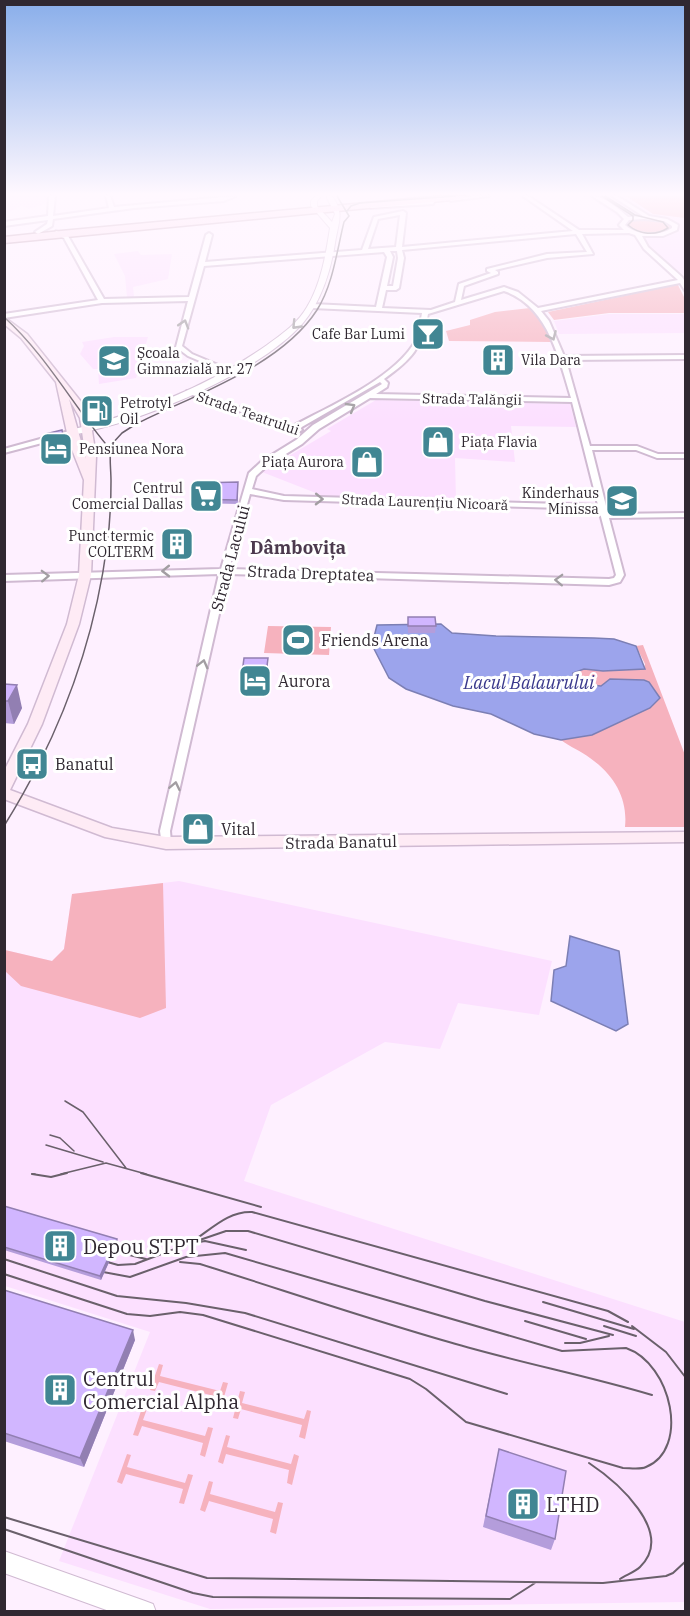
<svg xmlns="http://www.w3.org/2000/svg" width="690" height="1616" viewBox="0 0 690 1616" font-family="'IBM Plex Serif',serif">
<rect width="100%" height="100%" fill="#fef0ff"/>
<path fill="#fce0ff" d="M5,196H49V203L29,209L22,206L6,213Z
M582,196H685V276L634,237L619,231L616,224L621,219L596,202Z
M138,251L141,255L172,254L168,279L133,287L134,297H127L125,276L114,254Z
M609,314H685V333L559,334L554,321Z
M114,337H148L136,378L99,384L98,369H93L80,354L84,346L82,342Z
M376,400L570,404L576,427L511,426L515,462L455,458L456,500L326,497L262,472L331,431L327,429Z
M179,881L552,961L539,1015L458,1003L440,1049L385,1042L271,1105L244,1181L685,1322V1602L210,1609L59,1561L150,1332L5,1286V950L52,961L64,949L72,894Z"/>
<path fill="#f6b2be" d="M626,196H685V218L653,214Z
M644,218L667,223L672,228C657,236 639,236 626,226L630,220Z
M675,285H678L685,299V313H609L554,320L548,312Z
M530,308L541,316L551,342L449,341L446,331L470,325V320L495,312Z
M268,626L331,627L329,655L264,653Z
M643,645L685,755V827H625C628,798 614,775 590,758C581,751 570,747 561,740L592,735L610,679L601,686C590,685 577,686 573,674L584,669L603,671L644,669L645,664L636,646Z
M163,883L166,1008L140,1018L21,986L5,971V950L52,961L64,949L72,894Z
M159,1364L163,1365L160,1376L220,1391L223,1382L228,1383L220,1411L215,1410L218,1397L159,1382L155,1391L150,1390Z
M240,1391L245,1392L242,1403L304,1419L307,1410L311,1411L305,1439L299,1437L302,1425L241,1409L238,1419L233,1418Z
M142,1408L147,1409L143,1420L205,1436L208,1427L213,1428L205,1457L200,1455L203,1443L142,1426L138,1436L133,1435Z
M226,1435L230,1436L227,1447L291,1464L294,1454L299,1456L292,1485L287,1483L289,1470L226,1454L223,1464L218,1462Z
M127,1454L131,1455L127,1467L185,1483L188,1474L193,1475L184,1504L179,1503L183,1489L126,1474L122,1484L117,1482Z
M209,1481L213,1482L210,1494L275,1512L278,1502L283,1503L276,1534L270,1532L273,1519L209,1501L205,1512L200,1510Z"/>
<path fill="#9ca4ec" stroke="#7c7fb4" stroke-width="1.5" d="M441,624L452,633L496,636L594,638L614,639L636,646L645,669L603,671L584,669L573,673V677L582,684L601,686L610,679L644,680L649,682L660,698L650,708L592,735L561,740L534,734L491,714L453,706L406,689L389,678L372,645L377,625Z
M570,936L619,951L628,1024L616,1031L551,1001L554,970L566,966Z"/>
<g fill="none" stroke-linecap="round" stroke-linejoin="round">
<g stroke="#d0bad2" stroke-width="4">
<path id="minor" d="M49,196H55L53,216L109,208L106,196H110L114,207L236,196L224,201L134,208L53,219L52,226L38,234L35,232L47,224L48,220L4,226V222L48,216Z
M474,196H489L451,201L448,199Z
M523,196H528L579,230H624L619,225L624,219L617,212L592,196C604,196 619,209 628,217L643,216L612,196H617L649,216L667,219L678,225L677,230L663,236H642L648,247L682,277L686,283V292L680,283L541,311L549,321L564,356L686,355V359L566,360L590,446H637L658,454H686V458H657L636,450H592L608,514L686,513V517L609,518L624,575L620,582L609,585L228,574L170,831L171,843L166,847L162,846L160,831L219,574L4,581V575L221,569L249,473L262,461L296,440L313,425L382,384L380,382L300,428L302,430L298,432L187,393V391H191L293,426C330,406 390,380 413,345C419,336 420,324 422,313L312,308L309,306L312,304L376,307L387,257L384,252L204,266L182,346L192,354L230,370V372L228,373L188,356L176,347L188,301L102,303L4,318V314L98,300L64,238L54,234L56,231L68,236L104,299L189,297L206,235L209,233L212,235L205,262L362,250L374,217L403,211L406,213L402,247L573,231ZM400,215L396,247L368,249L378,219ZM644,219L664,221L672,226V228C658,237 638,236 625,225L629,220ZM629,233L635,235L644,249L678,280L538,308L518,292L504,287L461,300L464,286L498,274V272L495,270L547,258L593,254L582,234ZM576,234L587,252L547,254L487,269V271L491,273L459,284L455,302L431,310L382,308L386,290H396L399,288L404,258L402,250ZM390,251H397L398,258L393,286H387L393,257ZM504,291C548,306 559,358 571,398L376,394L387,387L388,383L384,379C412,359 422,348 428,314ZM370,398L572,402L598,505L284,496L252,489L256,476L268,465L302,444L319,429ZM250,494L284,500L599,509L616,575L614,578L609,579L229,569Z
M435,201L433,204L371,208L368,206L371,204Z
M73,430H76V434L4,453V449Z"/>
</g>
<g stroke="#d0bad2" stroke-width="2">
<path id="tertiary" d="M315,196H321L317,201V206L332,222L335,214L326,196H332C345,213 338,223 335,243C331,270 321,302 303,323C263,369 160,413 101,428C91,430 80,435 70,434V430C141,413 207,387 267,345C282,334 298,323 307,307C321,284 326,254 330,228L311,206V201Z
M4,1551L145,1601L153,1604L156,1612H112L4,1573Z"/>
</g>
<g stroke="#d0bad2" stroke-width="3">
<path id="secondary" d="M4,317L27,334L82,403L90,418L96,457L91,575L79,624L42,724L10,790L112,828L166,837L686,832V842L166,849L105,837L4,799V771L28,724L67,624L79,575L84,480L69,442L56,382L21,338L4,324ZM69,399L80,418L86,459Z"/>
</g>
<g stroke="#b388a1" stroke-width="3">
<path id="primary" d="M441,196H466L462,199L4,243V237L61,231Z"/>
</g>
<use href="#minor" fill="#fff" fill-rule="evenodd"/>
<use href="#tertiary" fill="#fff" fill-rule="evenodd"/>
<use href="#secondary" fill="#feebf5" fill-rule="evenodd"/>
<use href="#primary" fill="#fcd7eb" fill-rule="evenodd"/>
<path stroke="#6a606b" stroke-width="1.5" d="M602,196L633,216V220L628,225C640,235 655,236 668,228L663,222L635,215L605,196
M347,211L351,206L360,203L455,196
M4,317C47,356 73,406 110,449
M4,826C57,741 94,645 107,545C110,524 111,503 111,481C111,469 109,457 111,445L122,433L136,424C194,395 281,366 317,310C333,285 337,250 344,222L349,216L337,196
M65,1101L83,1112L126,1168
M50,1135L60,1138L74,1151
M46,1145L103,1162
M32,1174H35
M61,1174L106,1163L146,1174"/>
<path stroke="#6a606b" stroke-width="2" d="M141,1173L261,1207
M32,1174L51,1177L67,1173
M96,1247L146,1259
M93,1258L118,1265L135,1264L188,1244L205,1241L246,1250
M4,1259L117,1296L186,1303L245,1313L507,1394
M180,1262L200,1264C283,1290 365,1318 449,1342C516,1362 585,1375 652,1395
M4,1274L127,1314L150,1316L180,1312L203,1315L410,1379L426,1389L466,1422L623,1468C630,1468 640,1470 646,1467C690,1449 672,1364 626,1348L562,1351L225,1253L186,1257L130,1277L87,1269
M543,1302L634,1329
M525,1321L586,1339
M604,1326L636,1336
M632,1326L666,1352L686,1378
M613,1335L485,1301L248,1231H226L188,1244C209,1232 226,1211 252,1212L608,1311L628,1322
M565,1343H580L609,1336
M589,1463C616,1481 676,1532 640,1567C635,1572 626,1575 620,1579
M4,1517L207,1578L603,1583L666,1576L673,1573L686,1561
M4,1529L193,1593L213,1597L510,1599L535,1583"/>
</g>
<path fill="#b49ddb" d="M488,345L510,355L509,365H487Z
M86,400L105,405L106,412L91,415L87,407Z
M238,482V504L192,503L191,499L198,490Z
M186,534L185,546L168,547V543Z
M408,617L436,626L435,633H408Z
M268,669L266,693H242L241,681Z
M4,684L22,708L14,724L4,723Z
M4,1206L117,1239L118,1242L101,1280L4,1250Z
M4,1290L135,1340L84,1467L4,1441Z
M499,1449L555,1539L551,1550L483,1527Z"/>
<path fill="#927fb2" d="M105,405L106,412L91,415L90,408Z
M62,430L66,453L48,455L46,445Z
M268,658V669L266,693L265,682Z
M17,685L22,708L14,724L8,701Z
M117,1239L118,1242L101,1280L100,1276Z
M133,1330L135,1340L84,1467L80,1458Z"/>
<path fill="#d1b6ff" stroke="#927fb2" stroke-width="1.5" d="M488,345L509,346L510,355H488Z
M100,398L105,405L90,408L86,400Z
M62,430L64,443L46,445L45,434Z
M238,482L237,500L191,499L192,491L198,490V483Z
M169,531H186L185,543H168Z
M408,617H435L436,626H408Z
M244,658H268L265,682L241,681Z
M4,684L17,685L8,701H4Z
M4,1206L117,1239L100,1276L4,1247Z
M4,1290L133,1330L80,1458L4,1433Z
M499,1449L566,1471L555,1539L486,1516Z"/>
<defs><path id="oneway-chevron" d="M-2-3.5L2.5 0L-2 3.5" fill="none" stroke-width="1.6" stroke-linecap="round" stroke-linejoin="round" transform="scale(1.5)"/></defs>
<g stroke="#a29ea2">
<use href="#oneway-chevron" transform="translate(184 324) rotate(-73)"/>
<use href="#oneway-chevron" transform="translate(296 325) rotate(134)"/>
<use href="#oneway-chevron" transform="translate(552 336) rotate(66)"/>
<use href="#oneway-chevron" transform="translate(351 407) rotate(-30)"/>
<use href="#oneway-chevron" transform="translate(319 499) rotate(1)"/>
<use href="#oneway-chevron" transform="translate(166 571) rotate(179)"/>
<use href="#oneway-chevron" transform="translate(45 576) rotate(-2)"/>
<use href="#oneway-chevron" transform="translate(559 580) rotate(-178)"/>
<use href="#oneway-chevron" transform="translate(203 664) rotate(-76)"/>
<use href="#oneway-chevron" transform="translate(175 786) rotate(-78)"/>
</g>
<linearGradient id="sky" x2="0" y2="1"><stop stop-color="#89aeea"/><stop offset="0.46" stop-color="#fff8ff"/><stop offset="1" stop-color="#fff8ff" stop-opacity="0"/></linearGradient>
<rect width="690" height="422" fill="url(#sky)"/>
<defs>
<g id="bar-square" transform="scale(1.725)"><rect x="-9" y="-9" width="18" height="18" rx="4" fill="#418693" stroke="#fff"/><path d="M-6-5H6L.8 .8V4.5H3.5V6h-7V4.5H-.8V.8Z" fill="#fff"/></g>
<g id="building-square" transform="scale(1.725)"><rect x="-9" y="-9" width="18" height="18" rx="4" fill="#418693" stroke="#fff"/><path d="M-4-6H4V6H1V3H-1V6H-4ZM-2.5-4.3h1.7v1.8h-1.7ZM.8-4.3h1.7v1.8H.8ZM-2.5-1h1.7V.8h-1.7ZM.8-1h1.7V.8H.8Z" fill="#fff"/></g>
<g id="school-square" transform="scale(1.725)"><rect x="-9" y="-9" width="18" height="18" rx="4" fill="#418693" stroke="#fff"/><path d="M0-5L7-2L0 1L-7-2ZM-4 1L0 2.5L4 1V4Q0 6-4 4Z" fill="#fff"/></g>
<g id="fuel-square" transform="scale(1.725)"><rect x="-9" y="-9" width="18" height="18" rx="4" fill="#418693" stroke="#fff"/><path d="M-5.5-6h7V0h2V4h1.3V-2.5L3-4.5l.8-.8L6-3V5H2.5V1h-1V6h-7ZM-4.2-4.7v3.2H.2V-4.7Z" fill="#fff"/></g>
<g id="shop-square" transform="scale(1.725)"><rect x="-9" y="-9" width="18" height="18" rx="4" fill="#418693" stroke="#fff"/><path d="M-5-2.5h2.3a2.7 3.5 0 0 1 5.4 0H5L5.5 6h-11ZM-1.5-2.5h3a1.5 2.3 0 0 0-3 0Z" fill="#fff"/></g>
<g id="hotel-square" transform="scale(1.725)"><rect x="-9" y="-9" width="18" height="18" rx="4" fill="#418693" stroke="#fff"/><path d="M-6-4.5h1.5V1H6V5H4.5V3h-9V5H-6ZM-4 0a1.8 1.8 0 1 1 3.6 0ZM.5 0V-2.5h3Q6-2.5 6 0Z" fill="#fff"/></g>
<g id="supermarket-square" transform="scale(1.725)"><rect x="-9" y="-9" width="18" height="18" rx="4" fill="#418693" stroke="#fff"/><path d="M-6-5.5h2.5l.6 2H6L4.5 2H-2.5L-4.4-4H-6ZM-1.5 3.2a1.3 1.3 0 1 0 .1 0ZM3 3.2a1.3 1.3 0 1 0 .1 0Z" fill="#fff"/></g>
<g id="stadium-square" transform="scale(1.725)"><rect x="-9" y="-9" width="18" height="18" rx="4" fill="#418693" stroke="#fff"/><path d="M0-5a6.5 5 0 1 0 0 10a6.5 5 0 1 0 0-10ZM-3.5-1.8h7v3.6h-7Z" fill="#fff"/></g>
<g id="bus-square" transform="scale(1.725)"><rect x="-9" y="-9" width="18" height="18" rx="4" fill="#418693" stroke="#fff"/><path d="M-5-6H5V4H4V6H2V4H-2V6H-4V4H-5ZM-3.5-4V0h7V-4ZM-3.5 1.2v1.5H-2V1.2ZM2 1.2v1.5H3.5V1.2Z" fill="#fff"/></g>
</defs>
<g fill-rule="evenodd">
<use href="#bar-square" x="428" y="334"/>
<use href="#building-square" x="498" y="360"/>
<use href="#school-square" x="114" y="361"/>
<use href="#fuel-square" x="97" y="411"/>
<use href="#shop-square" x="438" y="442"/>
<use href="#hotel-square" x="56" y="449"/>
<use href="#shop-square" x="367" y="462"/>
<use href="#supermarket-square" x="206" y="496"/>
<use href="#school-square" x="622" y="501"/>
<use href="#building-square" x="177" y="544"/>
<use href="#stadium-square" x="298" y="640"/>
<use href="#hotel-square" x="255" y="681"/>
<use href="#bus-square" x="32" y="764"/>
<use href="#shop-square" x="198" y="829"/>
<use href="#building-square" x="60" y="1246"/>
<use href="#building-square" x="60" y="1390"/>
<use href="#building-square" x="523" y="1504"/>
</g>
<g text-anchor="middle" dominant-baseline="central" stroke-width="6" stroke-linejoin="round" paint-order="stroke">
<g font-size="14" fill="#302831" stroke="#fff" text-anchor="end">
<text x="405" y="334">Cafe Bar Lumi</text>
<text x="137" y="353" text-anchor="start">Școala<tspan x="137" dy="16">Gimnazială nr. 27</tspan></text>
<text x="521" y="360" text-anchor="start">Vila Dara</text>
<text x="120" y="403" text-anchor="start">Petrotyl<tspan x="120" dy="16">Oil</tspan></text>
<text x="461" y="442" text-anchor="start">Piața Flavia</text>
<text x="79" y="449" text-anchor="start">Pensiunea Nora</text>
<text x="344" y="462">Piața Aurora</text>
<text x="183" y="488">Centrul<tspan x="183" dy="16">Comercial Dallas</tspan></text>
<text x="599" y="493">Kinderhaus<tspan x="599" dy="16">Minissa</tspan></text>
<text x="154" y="536">Punct termic<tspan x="154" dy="16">COLTERM</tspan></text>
</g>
<g font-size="14" fill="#302831" stroke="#fff">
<text transform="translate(472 399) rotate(1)">Strada Talăngii</text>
<text transform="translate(248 413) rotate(19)">Strada Teatrului</text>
<text transform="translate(425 502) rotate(2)">Strada Laurențiu Nicoară</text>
</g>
<g font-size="16" fill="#302831" stroke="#fff">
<text transform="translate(230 558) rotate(-75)">Strada Lacului</text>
<text transform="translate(311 573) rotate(2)">Strada Dreptatea</text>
<text transform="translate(341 842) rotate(-1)">Strada Banatul</text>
</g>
<g font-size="16" fill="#302831" stroke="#fff" text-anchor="start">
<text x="321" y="640">Friends Arena</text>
<text x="278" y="681">Aurora</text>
<text x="55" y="764">Banatul</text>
<text x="221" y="829">Vital</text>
</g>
<g font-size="18" font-weight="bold" fill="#4c3a4e" stroke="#fff">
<text x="298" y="547">Dâmbovița</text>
</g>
<g font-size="18" font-style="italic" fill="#3a398c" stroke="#fff">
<text x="529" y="682">Lacul Balaurului</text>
</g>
<g font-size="20" fill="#302831" stroke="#fff" text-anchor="start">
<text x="83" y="1246">Depou STPT</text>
<text x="83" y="1378">Centrul<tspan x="83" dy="23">Comercial Alpha</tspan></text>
<text x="546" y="1504">LTHD</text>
</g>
</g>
<rect width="690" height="1616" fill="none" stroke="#302831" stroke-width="12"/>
</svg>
